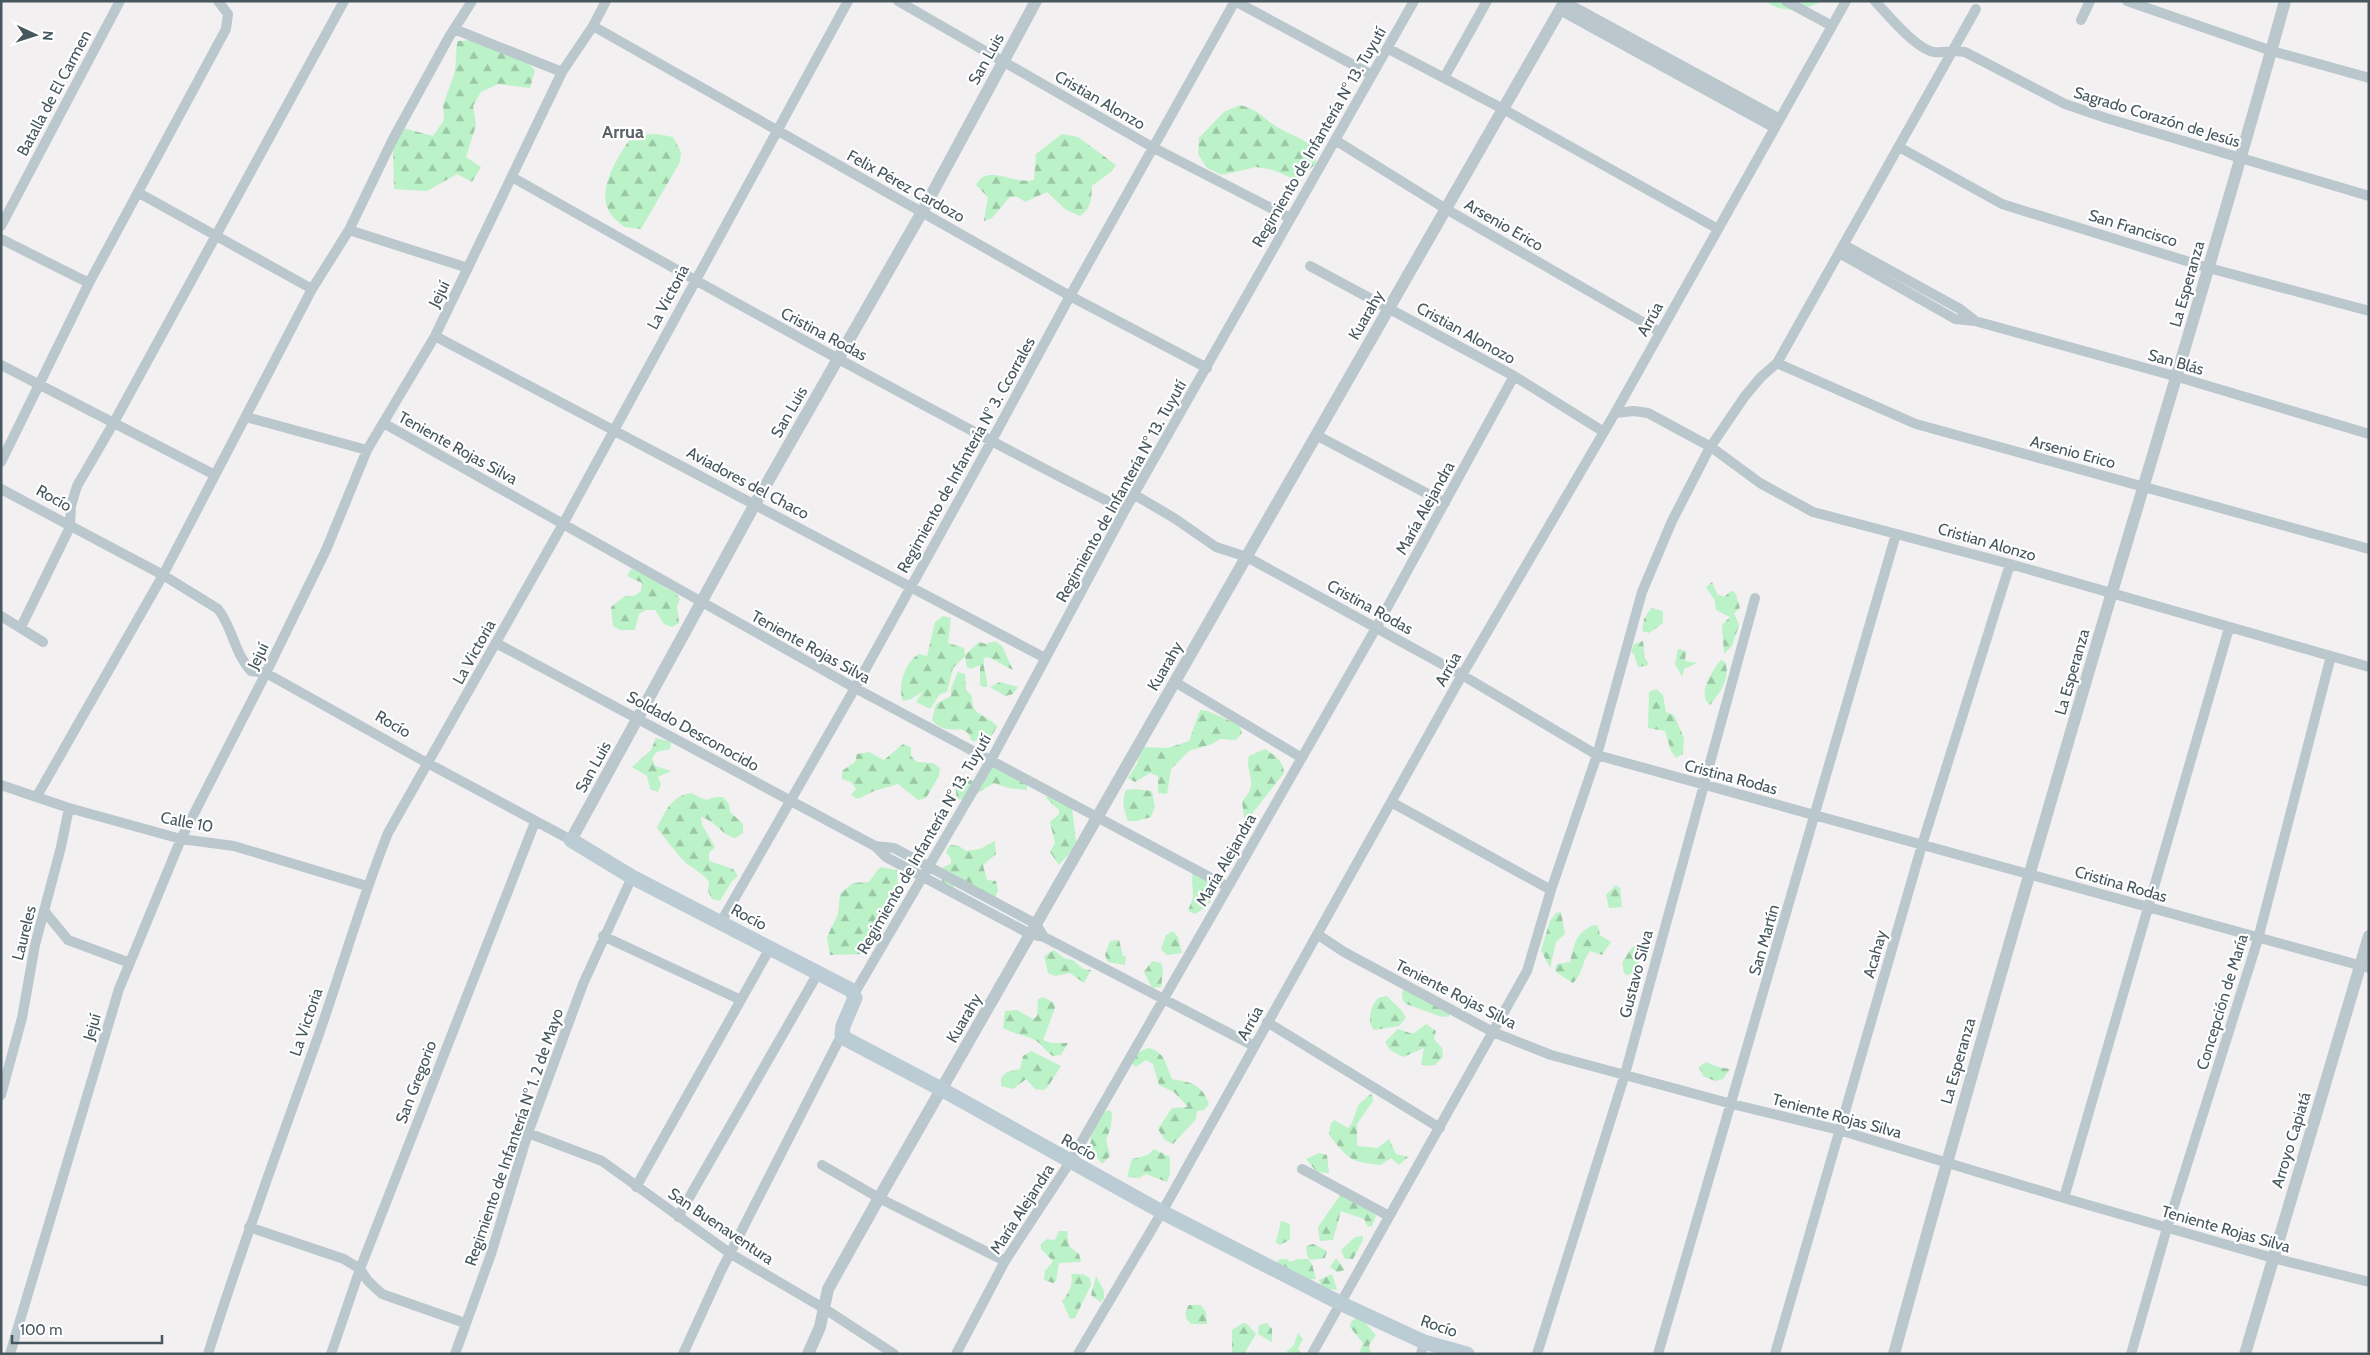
<svg xmlns="http://www.w3.org/2000/svg" width="2370" height="1355" viewBox="0 0 2370 1355" font-family="Cabin,sans-serif">
<defs>
<pattern id="forest-firs" width="22" height="20" patternUnits="userSpaceOnUse" patternTransform="scale(1.25)"><rect width="22" height="20" fill="#bcf2c7"/><path d="M5 1l3.5 6h-7zM16 11l3.5 6h-7z" fill="#9bc7a5"/></pattern>
</defs>
<rect width="100%" height="100%" fill="#f2f0f0"/>
<path fill="url(#forest-firs)" d="M1765,1H1822C1804,11 1783,14 1765,1Z
M474,40L521,57L535,70L530,88L498,84L481,92L473,106L476,125L466,157L481,167L472,182L457,174L427,191L394,189L393,139L403,128L433,136L444,120L443,105L455,72L457,41Z
M1240,105C1261,111 1261,117 1277,127C1290,135 1305,139 1316,149V164L1296,180L1273,170L1256,167L1222,175L1207,168L1198,154L1199,138L1224,112Z
M657,134L673,137L681,152L680,162L641,229C636,228 630,228 625,227C622,226 619,222 616,220C590,197 618,156 633,135Z
M1062,134L1078,137L1116,165L1112,171L1092,186C1091,199 1092,208 1080,216L1065,209L1047,192L1025,202L1018,197H1010L992,218L984,221L988,197L976,185C987,163 1013,185 1034,180L1036,154Z
M631,569C654,572 657,587 675,592L680,599L677,607L679,623L672,627L664,624L655,610H646L639,614L635,630H620L613,626L611,607L625,596H634L641,591L642,583L627,576Z
M1712,582L1717,594L1724,597L1731,591L1735,592L1740,608L1734,613L1739,625L1732,646L1724,654L1722,625L1730,617L1716,610L1715,601L1706,587Z
M1651,608L1663,611V623L1649,633L1642,631L1644,619Z
M943,616L951,618L948,643L964,648L965,655L979,642L986,644L995,641L1002,646L1013,670L988,657L984,658C982,669 988,677 987,687H983L980,685V665L971,669L967,667L965,656L953,668L947,692L940,694L930,709L916,702L923,691L911,699L903,701C897,686 905,662 919,654L927,656L935,622Z
M1643,641L1645,658L1649,665L1638,667L1634,654L1631,652L1634,644Z
M1678,649L1686,651L1685,661L1697,663L1684,669L1682,677L1675,664Z
M1721,660L1725,662C1731,678 1720,693 1710,705C1696,695 1713,669 1721,660Z
M958,672L965,674L966,690L972,696C971,717 985,713 997,726L989,741H972L968,733L961,729C951,731 939,729 932,720L936,704L951,696V688Z
M1000,682L1018,687L1013,694L1005,696L990,687Z
M1656,689L1663,695L1666,712L1674,715L1684,738L1683,754L1676,758L1671,751L1665,731L1648,728L1649,692Z
M1200,710L1208,711L1239,725L1242,733L1236,740L1220,739L1212,744L1189,751L1171,769L1167,794L1158,793V776L1150,773L1135,782L1128,778L1137,764L1142,747L1168,748L1189,741Z
M656,738L671,742L670,749L656,752L652,759L655,766L671,771L658,777L661,784L658,792L650,789L647,776L632,767L651,750Z
M903,744L911,747V756L917,762L933,763L940,768L939,776L926,798L918,800L898,784L874,791L858,799L851,795L856,789L851,782L842,779V771L855,762L857,754L869,752L884,760Z
M1265,749C1275,756 1283,760 1284,773L1251,815L1244,818L1242,801C1261,782 1244,774 1249,756Z
M990,765L1027,781V790L1008,788L994,783L966,800L957,799L955,785L961,779L974,780Z
M1134,789L1152,791L1155,807L1151,817L1136,821H1128C1124,809 1121,803 1126,790Z
M691,793L706,800L715,797H723L729,804L730,812L743,824V833L736,838C722,836 715,820 701,817L702,825L715,847L709,853V861L733,869L738,876L732,881L720,901L712,899L708,891L709,882C703,873 693,869 685,862C675,852 666,839 657,828C665,812 671,796 691,793Z
M1052,793L1072,808L1076,841V846L1059,865L1050,852L1055,843L1050,822L1059,814V810L1046,798Z
M995,841L996,854L983,865L987,880L996,881L998,890L995,898L978,899L971,883L963,882L952,888L942,882L943,867L951,864V859L946,852L950,845L959,846L966,851L980,849Z
M880,867L897,870L899,902L875,945L862,954L830,955L827,937L838,914L840,894L853,883L869,882Z
M1192,871L1207,874C1215,896 1217,901 1195,914L1188,911L1193,897Z
M1616,885L1620,888L1622,907L1609,908L1606,895Z
M1561,912L1565,934L1556,942L1550,968L1541,950L1550,921L1556,913Z
M1594,925L1598,926L1600,935L1611,942L1602,955L1590,951C1581,963 1584,972 1573,983L1556,972L1555,968L1557,964L1570,962C1575,943 1575,933 1594,925Z
M1173,931L1178,937L1182,953L1167,955L1161,949L1166,935Z
M1119,940L1123,956H1126L1125,965L1108,962L1105,955L1110,941Z
M1640,944L1639,972L1627,975L1624,973L1622,963L1632,947Z
M1054,950L1064,958L1073,960L1083,969L1091,970L1084,983L1070,973L1055,976L1048,973L1044,956Z
M1152,961L1161,963L1163,970L1161,987L1152,988L1144,972Z
M1408,984H1412L1423,1001H1444L1449,1007V1016L1442,1017L1406,1004L1403,1001L1402,992Z
M1387,996L1402,1011L1406,1018L1399,1026L1374,1030C1366,1021 1371,1006 1378,998Z
M1043,997L1054,1003L1055,1008L1043,1040L1051,1043H1068L1061,1055L1053,1056C1046,1052 1041,1043 1035,1040C1025,1035 1014,1034 1003,1028L1005,1011L1017,1010L1033,1019L1037,1016L1038,999Z
M1426,1024L1436,1031L1434,1039L1442,1048L1443,1057L1435,1065L1425,1066L1421,1064L1424,1048L1403,1057L1390,1050L1385,1042L1398,1029L1413,1034Z
M1148,1048C1165,1051 1166,1065 1172,1079C1192,1083 1201,1083 1209,1104L1204,1110L1197,1111L1196,1119L1173,1144L1165,1140L1158,1129L1172,1108L1188,1107L1174,1092L1159,1085L1153,1064L1146,1060L1136,1067L1132,1064V1055Z
M1031,1051L1061,1066L1047,1088L1043,1090L1035,1089L1026,1079L1013,1089L1001,1086V1078L1007,1072L1020,1069L1023,1056Z
M1706,1062L1718,1067L1730,1069L1723,1079L1715,1081L1703,1076L1699,1067Z
M1372,1093L1373,1101L1357,1124V1146L1378,1148L1389,1139L1396,1154L1408,1157L1399,1165L1391,1158L1381,1165C1349,1162 1349,1159 1329,1135L1331,1123L1334,1120L1348,1128L1351,1125L1359,1104Z
M1109,1110L1112,1113L1111,1127L1106,1140L1110,1156L1102,1164L1090,1149C1091,1133 1092,1118 1109,1110Z
M1154,1149L1170,1157V1174L1167,1182L1146,1174L1139,1178L1127,1177L1132,1159L1148,1155Z
M1319,1153L1327,1155L1329,1173L1317,1172L1306,1159Z
M1341,1194L1363,1204L1376,1216L1372,1226L1368,1227L1364,1219L1341,1211L1333,1240L1320,1241L1318,1227Z
M1281,1221L1290,1224V1240L1279,1245L1276,1242Z
M1059,1231H1067L1069,1246L1079,1254L1081,1262L1059,1263L1056,1281L1053,1283L1044,1280L1045,1271L1053,1261L1041,1249V1244L1047,1239L1055,1240Z
M1363,1236V1240L1353,1259H1345L1341,1250L1355,1237Z
M1313,1244L1327,1251L1325,1258L1310,1260L1307,1255L1306,1246Z
M1336,1258L1345,1270L1337,1272L1330,1267Z
M1280,1259H1287L1290,1262L1298,1259H1308L1312,1264L1316,1279L1304,1280L1294,1271L1275,1268L1276,1263Z
M1071,1274H1082L1090,1278L1091,1285L1075,1318L1070,1319L1062,1301C1068,1295 1074,1283 1071,1274Z
M1332,1274L1337,1290L1322,1288L1319,1280Z
M1096,1276L1104,1291V1299L1100,1302L1091,1295Z
M1189,1305H1201L1206,1312L1207,1324H1191C1184,1317 1184,1313 1189,1305Z
M1357,1317L1361,1318L1376,1335L1369,1345L1371,1354H1359L1363,1343L1350,1327L1351,1322Z
M1243,1323L1247,1324L1256,1334L1244,1354H1232V1330Z
M1267,1323L1272,1329V1342L1258,1334L1259,1325Z
M1298,1333L1303,1339L1298,1349L1302,1354H1284L1294,1345Z"/>
<g fill="none" stroke-linecap="round" stroke-linejoin="round">
<path stroke="#bac7cd" stroke-width="10" d="M898,1L1154,148L1290,218
M1235,1L1372,75
M1786,1L1832,26
M1875,1C1888,15 1916,49 1934,52C1944,53 1954,50 1965,52L2065,104L2106,118L2369,196
M2127,1L2272,51L2369,78
M1565,2L1780,119
M1560,10L1775,128
M2081,20L2090,1
M593,26L1070,296L1207,368
M454,29L562,72
M1387,48L1503,109L1718,229
M1444,78L1487,1
M1335,140L1446,209L1660,332
M1899,147L2002,204L2209,268L2369,311
M512,177C715,292 918,405 1125,510
M139,193L312,289
M1,226L120,1
M349,230L468,268
M1,239L89,283L226,29L228,14L218,1
M1844,245L1960,309L1974,320
M1839,253L1955,319L1975,321L2178,377L2369,434
M1310,266L1514,376L1604,432
M435,336L1045,658
M1777,363L1916,424L2369,549
M1,365L215,475
M1615,413L1634,411L1648,413L1711,447L1760,483L1813,512L2010,564L2369,667
M246,417L367,450
M385,424L855,688L1228,887
M1316,435L1445,503
M1,462L89,283
M1,489L163,575L218,609C233,628 234,653 251,671L266,673L420,759L571,840
M1135,495L1174,518L1216,547L1247,557L1462,675L1597,755L2369,968
M1,616L43,642
M21,627L70,527L71,506L77,486L113,424L344,1
M496,643L875,846L894,848L1036,924L1044,937
M1175,682L1302,758
M1,785L69,808L181,839L234,846L367,886
M37,796L163,575L312,289L349,230L393,139L449,37L472,1
M1391,802L1551,890
M875,846L886,857L1030,934L1044,937L1254,1046
M45,912L68,940L130,963
M721,922L855,688L991,442L1070,296L1235,1
M1317,934L1344,952L1493,1032L1551,1055L1732,1104L1839,1130L2064,1198L2273,1258L2369,1282
M603,936L741,1000
M854,994L991,760L1125,510L1414,1
M1267,1022L1440,1128
M1,1095L22,1018L35,945L61,847L69,808
M528,1133L602,1161L731,1254L825,1309L894,1354
M822,1165L879,1198L1005,1261
M1302,1169L1389,1216
M636,1187L770,948
M2064,1198L2229,628
M678,1217L818,973
M249,1227L344,1259L360,1269L368,1281L382,1294L465,1323
M10,1354L119,989L181,839L266,673L326,550L367,450L435,336L562,72L593,26L606,1
M208,1354C242,1245 282,1138 320,1031C343,965 362,898 388,833L563,524L848,1
M331,1354L360,1269L535,822
M455,1354L491,1254L528,1133L583,984L632,877
M683,1354L721,1271L842,1034
M956,1354L1005,1261L1070,1162L1228,887L1376,628L1514,376
M1078,1354L1162,1212L1462,675L1615,413L1846,1
M1312,1354L1527,971L1551,890L1597,755L1642,592L1672,521L1709,449L1745,396L1761,377L1777,363L1976,9
M1421,1354L1424,1342
M1537,1354L1625,1074L1755,598
M1658,1354L1896,534
M1775,1354L1922,845L2010,564
M2131,1354L2167,1228L2258,939L2331,656"/>
<path stroke="#bac7cd" stroke-width="12" d="M571,840L755,504L922,212L1036,1
M808,1354L820,1327L828,1289L879,1198L1565,1
M1894,1354C1963,1101 2036,850 2110,599C2169,400 2230,201 2285,1
M2245,1354L2369,936"/>
<path stroke="#bcccd5" stroke-width="15" d="M571,840L632,877L851,990L855,998L843,1026L842,1034L846,1039L941,1089L1162,1212L1342,1304L1424,1342L1467,1354"/>
</g>
<g text-anchor="middle" dominant-baseline="central" stroke-width="4.5" stroke-linejoin="round" paint-order="stroke">
<g font-size="16" fill="#46575e" stroke="#fff">
<text transform="translate(986 59) rotate(-61)">San Luis</text>
<text transform="translate(54 93) rotate(-62)">Batalla de El Carmen</text>
<text transform="translate(1100 100) rotate(30)">Cristian Alonzo</text>
<text transform="translate(2157 117) rotate(17)">Sagrado Corazón de Jesús</text>
<text transform="translate(1319 137) rotate(-60)">Regimiento de Infantería N° 13. Tuyutí</text>
<text transform="translate(906 186) rotate(29)">Felix Pérez Cardozo</text>
<text transform="translate(1504 225) rotate(30)">Arsenio Erico</text>
<text transform="translate(2133 228) rotate(17)">San Francisco</text>
<text transform="translate(2187 284) rotate(-74)">La Esperanza</text>
<text transform="translate(439 294) rotate(-64)">Jejuí</text>
<text transform="translate(668 297) rotate(-62)">La Victoria</text>
<text transform="translate(1366 315) rotate(-60)">Kuarahy</text>
<text transform="translate(1650 319) rotate(-61)">Arrúa</text>
<text transform="translate(1466 333) rotate(29)">Cristian Alonozo</text>
<text transform="translate(824 334) rotate(28)">Cristina Rodas</text>
<text transform="translate(2176 362) rotate(16)">San Blás</text>
<text transform="translate(789 412) rotate(-60)">San Luis</text>
<text transform="translate(458 448) rotate(29)">Teniente Rojas Silva</text>
<text transform="translate(2073 452) rotate(15)">Arsenio Erico</text>
<text transform="translate(966 455) rotate(-61)">Regimiento de Infantería N° 3. Ccorrales</text>
<text transform="translate(748 483) rotate(28)">Aviadores del Chaco</text>
<text transform="translate(1121 491) rotate(-61)">Regimiento de Infantería N° 13. Tuyutí</text>
<text transform="translate(54 498) rotate(29)">Rocío</text>
<text transform="translate(1425 508) rotate(-61)">María Alejandra</text>
<text transform="translate(1987 542) rotate(16)">Cristian Alonzo</text>
<text transform="translate(1370 607) rotate(29)">Cristina Rodas</text>
<text transform="translate(811 647) rotate(29)">Teniente Rojas Silva</text>
<text transform="translate(474 652) rotate(-61)">La Victoria</text>
<text transform="translate(258 656) rotate(-64)">Jejuí</text>
<text transform="translate(1165 666) rotate(-60)">Kuarahy</text>
<text transform="translate(1448 669) rotate(-61)">Arrúa</text>
<text transform="translate(2072 672) rotate(-74)">La Esperanza</text>
<text transform="translate(393 724) rotate(30)">Rocío</text>
<text transform="translate(693 731) rotate(29)">Soldado Desconocido</text>
<text transform="translate(593 767) rotate(-61)">San Luis</text>
<text transform="translate(1731 777) rotate(15)">Cristina Rodas</text>
<text transform="translate(187 822) rotate(11)">Calle 10</text>
<text transform="translate(924 844) rotate(-60)">Regimiento de Infantería N° 13. Tuyutí</text>
<text transform="translate(1226 860) rotate(-60)">María Alejandra</text>
<text transform="translate(2121 884) rotate(16)">Cristina Rodas</text>
<text transform="translate(749 917) rotate(28)">Rocío</text>
<text transform="translate(24 933) rotate(-76)">Laureles</text>
<text transform="translate(1764 940) rotate(-74)">San Martín</text>
<text transform="translate(1875 954) rotate(-74)">Acahay</text>
<text transform="translate(1636 974) rotate(-75)">Gustavo Silva</text>
<text transform="translate(1456 994) rotate(27)">Teniente Rojas Silva</text>
<text transform="translate(2222 1002) rotate(-73)">Concepción de María</text>
<text transform="translate(964 1018) rotate(-60)">Kuarahy</text>
<text transform="translate(306 1022) rotate(-71)">La Victoria</text>
<text transform="translate(1250 1023) rotate(-61)">Arrúa</text>
<text transform="translate(92 1027) rotate(-74)">Jejuí</text>
<text transform="translate(1958 1061) rotate(-74)">La Esperanza</text>
<text transform="translate(416 1082) rotate(-69)">San Gregorio</text>
<text transform="translate(1837 1116) rotate(15)">Teniente Rojas Silva</text>
<text transform="translate(514 1137) rotate(-71)">Regimiento de Infantería N° 1. 2 de Mayo</text>
<text transform="translate(2291 1140) rotate(-73)">Arroyo Capiatá</text>
<text transform="translate(1079 1147) rotate(29)">Rocío</text>
<text transform="translate(1022 1209) rotate(-57)">María Alejandra</text>
<text transform="translate(721 1226) rotate(34)">San Buenaventura</text>
<text transform="translate(2226 1229) rotate(16)">Teniente Rojas Silva</text>
<text transform="translate(1439 1326) rotate(19)">Rocío</text>
</g>
<g font-size="18" font-weight="bold" fill="#5c6265" stroke="#fff">
<text x="623" y="132">Arrua</text>
</g>
</g>
<rect width="2370" height="1355" fill="none" stroke="#46575e" stroke-width="5"/>
<g transform="translate(35 35) rotate(94)" stroke="#ffffff" stroke-width="4" paint-order="stroke">
<path d="M0-4L9 19L0 12L-9 19Z" fill="#46575e"/>
<text y="-8" font-size="14" font-weight="bold" text-anchor="middle" fill="#46575e">N</text>
</g>
<path d="M12 1335v8h150v-8" fill="none" stroke="#46575e" stroke-width="2.5"/>
<text x="20" y="1335" font-size="15" fill="#46575e" stroke="#ffffff" stroke-width="4" paint-order="stroke">100 m</text>
</svg>
